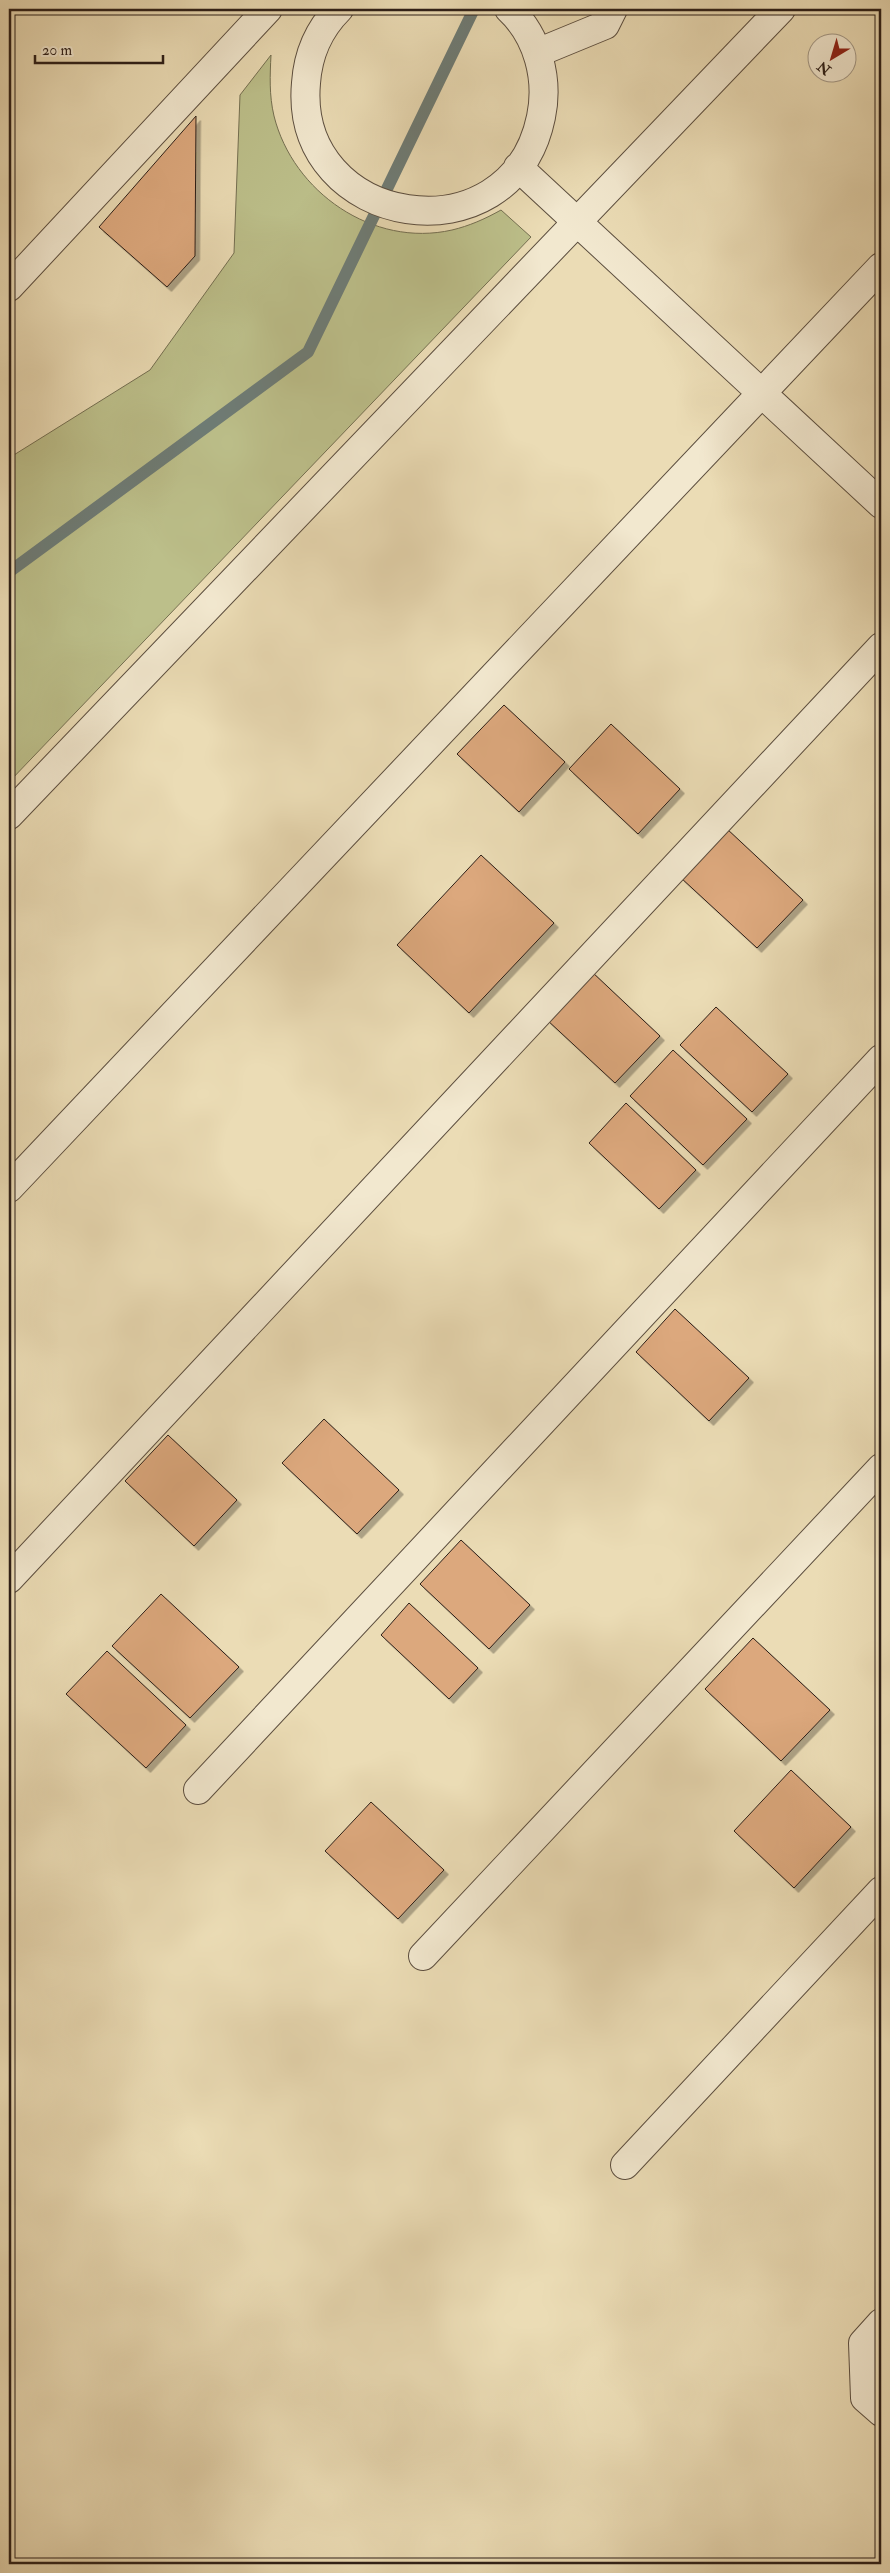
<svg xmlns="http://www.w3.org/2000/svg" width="890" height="2573" viewBox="0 0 890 2573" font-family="'IM FELL Double Pica',serif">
<defs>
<filter id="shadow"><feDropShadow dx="4.5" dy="4.5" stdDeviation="0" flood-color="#0004"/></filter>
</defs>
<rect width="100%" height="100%" fill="#ebdcb5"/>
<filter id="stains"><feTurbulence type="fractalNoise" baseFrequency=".004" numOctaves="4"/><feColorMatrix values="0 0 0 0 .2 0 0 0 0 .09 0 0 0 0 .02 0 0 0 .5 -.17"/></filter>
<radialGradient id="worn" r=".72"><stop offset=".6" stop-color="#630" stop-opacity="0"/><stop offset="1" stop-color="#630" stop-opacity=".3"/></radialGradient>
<path fill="#bcbf8a" stroke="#746f51" d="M271,55C270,75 269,95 274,116C293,192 373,248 452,230C469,226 485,219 501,210L531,237L9,782V458L150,370L234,253L240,95Z"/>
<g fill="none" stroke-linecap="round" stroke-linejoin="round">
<path stroke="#6e7c76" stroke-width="12" d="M9,572L308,352L474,9"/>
</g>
<path fill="#dca87d" stroke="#2d1f18" filter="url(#shadow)" d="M196,116L195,256L167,287L99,227Z
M504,705L565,762L519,812L457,754Z
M611,724L680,789L638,834L569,769Z
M726,828L803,900L757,948L680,877Z
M481,855L554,923L469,1013L397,945Z
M591,971L660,1036L615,1083L546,1019Z
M716,1007L788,1074L752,1112L680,1045Z
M673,1050L747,1119L703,1165L630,1096Z
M626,1103L696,1170L659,1209L589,1143Z
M675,1309L749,1378L709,1421L636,1352Z
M324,1419L399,1490L357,1534L282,1463Z
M168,1435L237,1500L194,1546L125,1481Z
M461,1540L530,1605L489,1649L420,1584Z
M161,1594L239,1667L190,1718L112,1646Z
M409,1603L478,1668L449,1699L381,1635Z
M753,1638L830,1710L781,1761L705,1689Z
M107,1651L186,1725L146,1768L66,1694Z
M791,1770L851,1827L794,1888L734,1831Z
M371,1802L444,1870L398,1919L325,1851Z"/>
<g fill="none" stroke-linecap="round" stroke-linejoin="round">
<g stroke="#5c4e3f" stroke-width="30">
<path id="minor" d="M339,9C319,29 308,54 306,83C293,228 511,263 541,117C549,79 538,36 509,9
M537,53L605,25L613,9
M518,167L881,504
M9,287L268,9
M9,815L781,9
M9,1188L881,267
M9,1579L881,647
M198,1790L881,1059
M423,1956L881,1468
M625,2165L881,1891
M881,2323L863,2343L865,2398L881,2412"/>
</g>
<use href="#minor" stroke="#f2e8cf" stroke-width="28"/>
</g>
<rect width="890" height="2573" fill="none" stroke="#ebdcb5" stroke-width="30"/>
<rect x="10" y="10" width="870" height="2553" fill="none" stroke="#2d1f18" stroke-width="2.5"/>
<rect x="15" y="15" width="860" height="2543" fill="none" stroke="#2d1f18"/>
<g transform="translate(832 58) rotate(218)"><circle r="24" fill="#f2e8cf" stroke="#a39886"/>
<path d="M0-4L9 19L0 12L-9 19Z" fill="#8f2418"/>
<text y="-8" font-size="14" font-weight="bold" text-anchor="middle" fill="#2d1f18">N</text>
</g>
<path d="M35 55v8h128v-8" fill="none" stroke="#2d1f18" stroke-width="2.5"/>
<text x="42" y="55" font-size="15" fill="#2d1f18" stroke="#f2e8cf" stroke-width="4" paint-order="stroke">20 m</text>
<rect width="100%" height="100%" filter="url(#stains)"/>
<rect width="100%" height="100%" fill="url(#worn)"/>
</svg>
